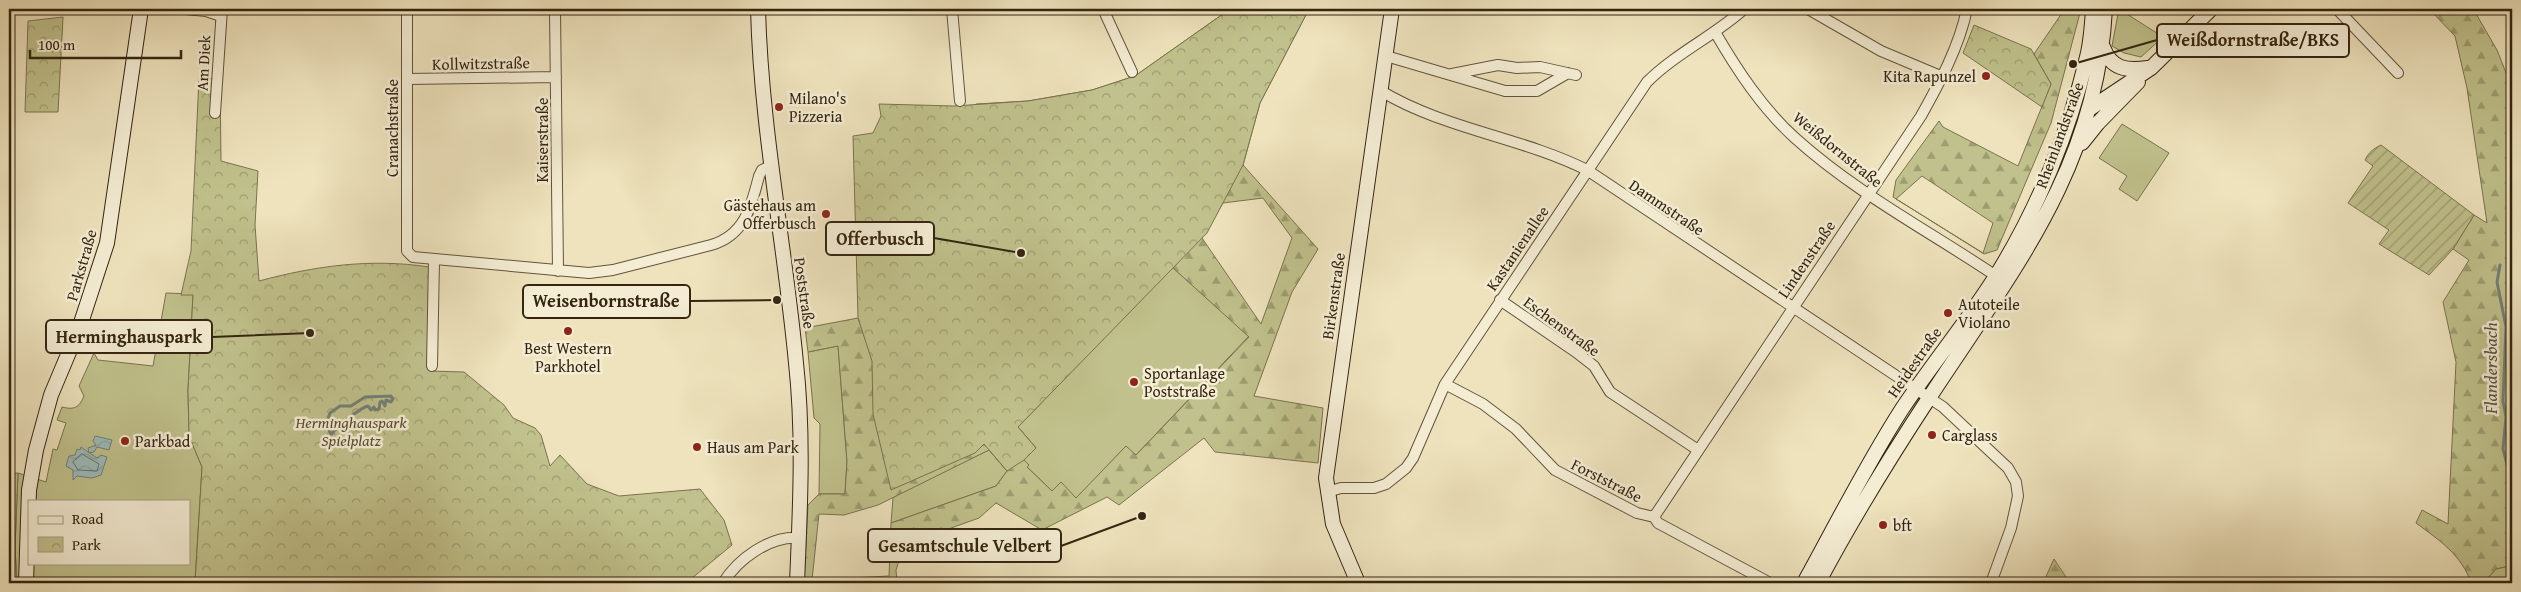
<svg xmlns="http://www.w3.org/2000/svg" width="2521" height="592" viewBox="0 0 2521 592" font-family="'Gentium Book Plus',serif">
<defs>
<pattern id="forest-firs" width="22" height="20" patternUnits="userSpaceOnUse" patternTransform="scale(1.25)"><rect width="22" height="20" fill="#c0c18c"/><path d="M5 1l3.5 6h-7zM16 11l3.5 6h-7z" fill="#9d9d71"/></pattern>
<pattern id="park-crowns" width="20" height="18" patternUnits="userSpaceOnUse" patternTransform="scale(1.25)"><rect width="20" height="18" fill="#c0c18c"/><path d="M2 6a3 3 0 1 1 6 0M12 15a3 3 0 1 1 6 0" fill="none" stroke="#9d9d71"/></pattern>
<pattern id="garden-furrows" width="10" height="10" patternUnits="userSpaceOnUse" patternTransform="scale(1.25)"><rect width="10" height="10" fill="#c0c18c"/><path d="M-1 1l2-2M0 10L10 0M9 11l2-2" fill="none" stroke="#9d9d71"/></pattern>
<pattern id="water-waves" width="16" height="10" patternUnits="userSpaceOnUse" patternTransform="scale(1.25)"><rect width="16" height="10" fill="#9dbcbb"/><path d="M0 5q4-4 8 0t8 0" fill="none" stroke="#88a1a0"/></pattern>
</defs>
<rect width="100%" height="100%" fill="#eee3bd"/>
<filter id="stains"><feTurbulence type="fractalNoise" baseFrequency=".004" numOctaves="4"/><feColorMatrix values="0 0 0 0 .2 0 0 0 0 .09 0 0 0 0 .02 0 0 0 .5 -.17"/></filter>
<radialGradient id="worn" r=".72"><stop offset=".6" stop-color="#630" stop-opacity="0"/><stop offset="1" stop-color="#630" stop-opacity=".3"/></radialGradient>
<path fill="#c0c18c" stroke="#7a734e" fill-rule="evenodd" d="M2119,9L2163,37L2141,57L2124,53L2112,46Z
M2122,124L2169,153L2137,201L2119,189L2127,176L2099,158Z
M1172,267L1249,336L1135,456L1125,447L1076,499L1052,491L1027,467L1024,460L1036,448L1018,427Z
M166,293L193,294L188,390L189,436L202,467L195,583H17L15,548L18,473L46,482L53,449L57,450L66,423L57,420L62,407C74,410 79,408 84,396L79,386L94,353L98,360L153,366ZM29,501H189V563H29Z
M838,346L847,461L845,494H819L820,424L814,418L808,352Z
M989,450L1007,471L996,486L891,523L893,498L897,494Z
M2512,565V583H2483L2496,569Z"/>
<path fill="url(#forest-firs)" stroke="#7a734e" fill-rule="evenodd" d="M1230,9H1309L1260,103L1243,165L1318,249L1292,292L1254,396L1323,408L1318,463L1215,452L1204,438L1119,505L1107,497L1042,530L996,503L979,518L904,545L896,570L897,583H804L808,505L819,494H845L847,461L838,346L808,352L805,328L858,318L873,361L976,104L1028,101L1092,90L1135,76ZM1263,198L1292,238L1261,324L1202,238L1223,203ZM1172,267L1249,337L1136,455L1126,446L1076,498L1061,482L1052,491L1027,467L1029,465L1024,460L1036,448L1018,427ZM989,450L1007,471L996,486L891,523L889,576L812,580L819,514L844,515L878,505Z
M2077,9H2081L2051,123L1997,250L1984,254L1893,197L1896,180L1939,121L1943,127L2018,166L2051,84L2034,54L2062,13H2073ZM1922,176L1993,223L1983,253L1896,199Z
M2435,9H2469L2475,12L2497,50L2512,88V565L2496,569L2483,583H2471C2462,555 2439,540 2416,523L2422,510L2448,524L2456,362L2443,302L2469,260L2453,249L2474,215L2487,223L2467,88L2455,36L2432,12Z
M18,473L15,548L17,583H9V474Z
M2054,559L2070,583H2043Z"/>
<path fill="url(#park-crowns)" stroke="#7a734e" d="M1230,9H1309L1260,103L1243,165L1207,233L1018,427L1036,448L1024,460L1007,471L984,444L975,453L891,490L873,414L872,361L858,318L853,136L873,133L881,116L879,104L954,106L1028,101L1092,90L1135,76Z
M63,17L58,112H25L28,21Z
M1974,25L2031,49L2051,84L2042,107L1963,53Z
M199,78L220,79L221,161L258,171L255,225L259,281C315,266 371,258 429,267V371L464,372L504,405L513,418L535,428L541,435L550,466L560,455L587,484L619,496L700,489L724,520L732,545L686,583H195L202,467L189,436L188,390L193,295H181L191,251Z"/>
<path fill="url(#garden-furrows)" stroke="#7a734e" d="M2381,145L2474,215L2453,249L2429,275L2379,244L2389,230L2348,203L2373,166L2365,160C2369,152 2373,149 2381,145Z"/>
<path fill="url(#water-waves)" stroke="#738077" d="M95,436L112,440L109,450L97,447L94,452L89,453L88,448L96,445L93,441Z
M81,447L97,458L101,455L107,457L101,475L92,478L77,476L73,480V470L66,466L69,456L75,455L77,449L80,450Z"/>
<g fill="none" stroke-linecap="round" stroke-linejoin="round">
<path stroke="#687066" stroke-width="1" d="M82,454L99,464L97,471L78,470L73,462Z"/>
<path stroke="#738077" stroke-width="3" d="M2500,265L2497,282L2506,327L2503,401L2506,417L2503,449L2510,476L2509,493L2512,501
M331,434L326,424L330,413L340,406H351L365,397L391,396L393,399L391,402L386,400L385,406L382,401L380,402L379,409L375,410L374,407L371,410L368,406C360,408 336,427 332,434"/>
<g stroke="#62543c" stroke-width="12">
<path id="street" d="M185,9L206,11L221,16
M407,9V251L413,257L589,273L613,270L711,245C745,235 751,207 759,176L762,170L770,166
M555,9L558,271
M952,9L960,101
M1103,9L1132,72
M1808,9L1881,51L1943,77
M2337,9L2398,73
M1715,32C1737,70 1762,108 1795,138C1856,193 1929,231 1996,276
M1386,56L1505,91H1537L1568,73
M1452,74L1498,65L1517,68L1540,67L1576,75
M407,79L556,77
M1381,91C1444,129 1521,137 1587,170L1943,407L2008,468L2016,482L2018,496L2011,528L1991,583
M215,113L222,9
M1500,300L1576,352L1594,366L1610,392L1698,450
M432,366L434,260
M1445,384L1483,404L1516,429L1555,470L1637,513L1654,517L1658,523L1770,583
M1327,492L1341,488H1374L1386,484L1406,468L1413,458L1445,384L1647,82C1676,53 1714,36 1744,9
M1654,517L1921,116C1940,82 1959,47 1967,9
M723,583C738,559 769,536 799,538"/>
</g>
<g stroke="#342511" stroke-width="16">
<path id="secondary" d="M758,9C761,128 785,245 796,363C804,436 800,510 797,583
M2103,47C2111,69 2126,71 2148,68
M2088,110L2151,68L2211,9
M2082,143L2098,123L2138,82
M26,583L29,490L36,450L51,395L80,326L107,243L141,9
M1358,583L1333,524L1326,478L1392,9
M1804,583C1836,525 1866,465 1902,409C1932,364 1967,322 1996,276C2037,210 2069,133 2087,57C2091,42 2092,25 2093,9
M1818,583C1852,519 1889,459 1929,398C2012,271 2097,168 2105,9"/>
</g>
<use href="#street" stroke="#f4edd4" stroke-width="10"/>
<use href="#secondary" stroke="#f4edd4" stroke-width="14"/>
</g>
<g fill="#8f2418" stroke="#f4edd4" stroke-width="2">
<circle cx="1986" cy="76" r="5"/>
<circle cx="779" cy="107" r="5"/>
<circle cx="826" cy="214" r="5"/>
<circle cx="1948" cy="313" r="5"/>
<circle cx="568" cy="331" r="5"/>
<circle cx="1134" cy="382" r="5"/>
<circle cx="1932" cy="435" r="5"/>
<circle cx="125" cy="441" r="5"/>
<circle cx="697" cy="447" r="5"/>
<circle cx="1883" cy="525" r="5"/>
</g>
<g text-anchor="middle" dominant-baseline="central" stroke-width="5" stroke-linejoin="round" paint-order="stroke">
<g font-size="16" fill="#342511" stroke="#f4edd4">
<text transform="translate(203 63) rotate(-87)">Am Diek</text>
<text transform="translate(481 63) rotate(-1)">Kollwitzstraße</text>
<text transform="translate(392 128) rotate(-90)">Cranachstraße</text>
<text transform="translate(2059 135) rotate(-70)">Rheinlandstraße</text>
<text transform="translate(542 140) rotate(-90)">Kaiserstraße</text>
<text transform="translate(1838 149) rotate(39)">Weißdornstraße</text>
<text transform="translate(1667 207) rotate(34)">Dammstraße</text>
<text transform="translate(1517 248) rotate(-56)">Kastanienallee</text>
<text transform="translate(1806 259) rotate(-56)">Lindenstraße</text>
<text transform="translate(81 265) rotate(-74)">Parkstraße</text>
<text transform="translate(805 293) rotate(82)">Poststraße</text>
<text transform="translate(1333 296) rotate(-82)">Birkenstraße</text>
<text transform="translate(1562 326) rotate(36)">Eschenstraße</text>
<text transform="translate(1914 362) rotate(-55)">Heidestraße</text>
<text transform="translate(1607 480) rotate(27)">Forststraße</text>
</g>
<g font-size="16" fill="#342511" stroke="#f4edd4" text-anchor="start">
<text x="1976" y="76" text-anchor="end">Kita Rapunzel</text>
<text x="789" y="98">Milano's<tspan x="789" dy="18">Pizzeria</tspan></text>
<text x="816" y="205" text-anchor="end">Gästehaus am<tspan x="816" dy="18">Offerbusch</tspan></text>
<text x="1958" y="304">Autoteile<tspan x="1958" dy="18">Violano</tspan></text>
<text x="568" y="348" text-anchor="middle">Best Western<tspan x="568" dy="18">Parkhotel</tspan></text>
<text x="1144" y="373">Sportanlage<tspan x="1144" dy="18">Poststraße</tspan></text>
<text x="1942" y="435">Carglass</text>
<text x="135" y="441">Parkbad</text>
<text x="707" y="447">Haus am Park</text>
<text x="1893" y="525">bft</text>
</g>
<g font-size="16" font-style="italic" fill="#574c30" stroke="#f4edd4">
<text x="351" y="422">Herminghauspark<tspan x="351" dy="18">Spielplatz</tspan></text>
</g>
<g font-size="18" font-style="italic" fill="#545244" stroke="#f4edd4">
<text transform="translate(2490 368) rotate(-90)">Flandersbach</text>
</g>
</g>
<path fill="none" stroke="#342511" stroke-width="2" d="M2073 64L2157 40M1021 253L934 238M777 300L690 301M310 333L212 337M1142 516L1061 546"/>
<g fill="#342511" stroke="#f4edd4" stroke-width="2">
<circle cx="2073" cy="64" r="5"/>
<circle cx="1021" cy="253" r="5"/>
<circle cx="777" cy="300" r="5"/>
<circle cx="310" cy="333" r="5"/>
<circle cx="1142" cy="516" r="5"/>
</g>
<g fill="#f4edd4" stroke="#342511" stroke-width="2">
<rect x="2157" y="24" width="192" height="33" rx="5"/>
<rect x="826" y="222" width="108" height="33" rx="5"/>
<rect x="523" y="285" width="167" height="33" rx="5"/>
<rect x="46" y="320" width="166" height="33" rx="5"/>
<rect x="868" y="529" width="193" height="33" rx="5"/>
</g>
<g font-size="18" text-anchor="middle" font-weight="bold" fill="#342511">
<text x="2253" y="46">Weißdornstraße/BKS</text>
<text x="880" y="245">Offerbusch</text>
<text x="606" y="307">Weisenbornstraße</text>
<text x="129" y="343">Herminghauspark</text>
<text x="965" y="552">Gesamtschule Velbert</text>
</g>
<rect width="2521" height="592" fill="none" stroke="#eee3bd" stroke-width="30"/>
<rect x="10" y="10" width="2501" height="572" fill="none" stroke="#342511" stroke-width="2.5"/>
<rect x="15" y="15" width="2491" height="562" fill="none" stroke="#342511"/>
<rect x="28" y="500" width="162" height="65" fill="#f4edd4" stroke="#a79d86"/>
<rect x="38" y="516" width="25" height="8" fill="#f4edd4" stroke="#a79d86"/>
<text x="72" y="524" font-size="15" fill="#342511">Road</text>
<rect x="38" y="537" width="25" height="15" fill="url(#park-crowns)" stroke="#a79d86"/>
<text x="72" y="550" font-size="15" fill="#342511">Park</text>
<path d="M30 50v8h151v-8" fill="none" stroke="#342511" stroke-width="2.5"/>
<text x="38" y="50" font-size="15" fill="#342511" stroke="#f4edd4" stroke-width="4" paint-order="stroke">100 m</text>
<rect width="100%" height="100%" filter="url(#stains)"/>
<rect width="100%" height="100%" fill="url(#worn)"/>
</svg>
